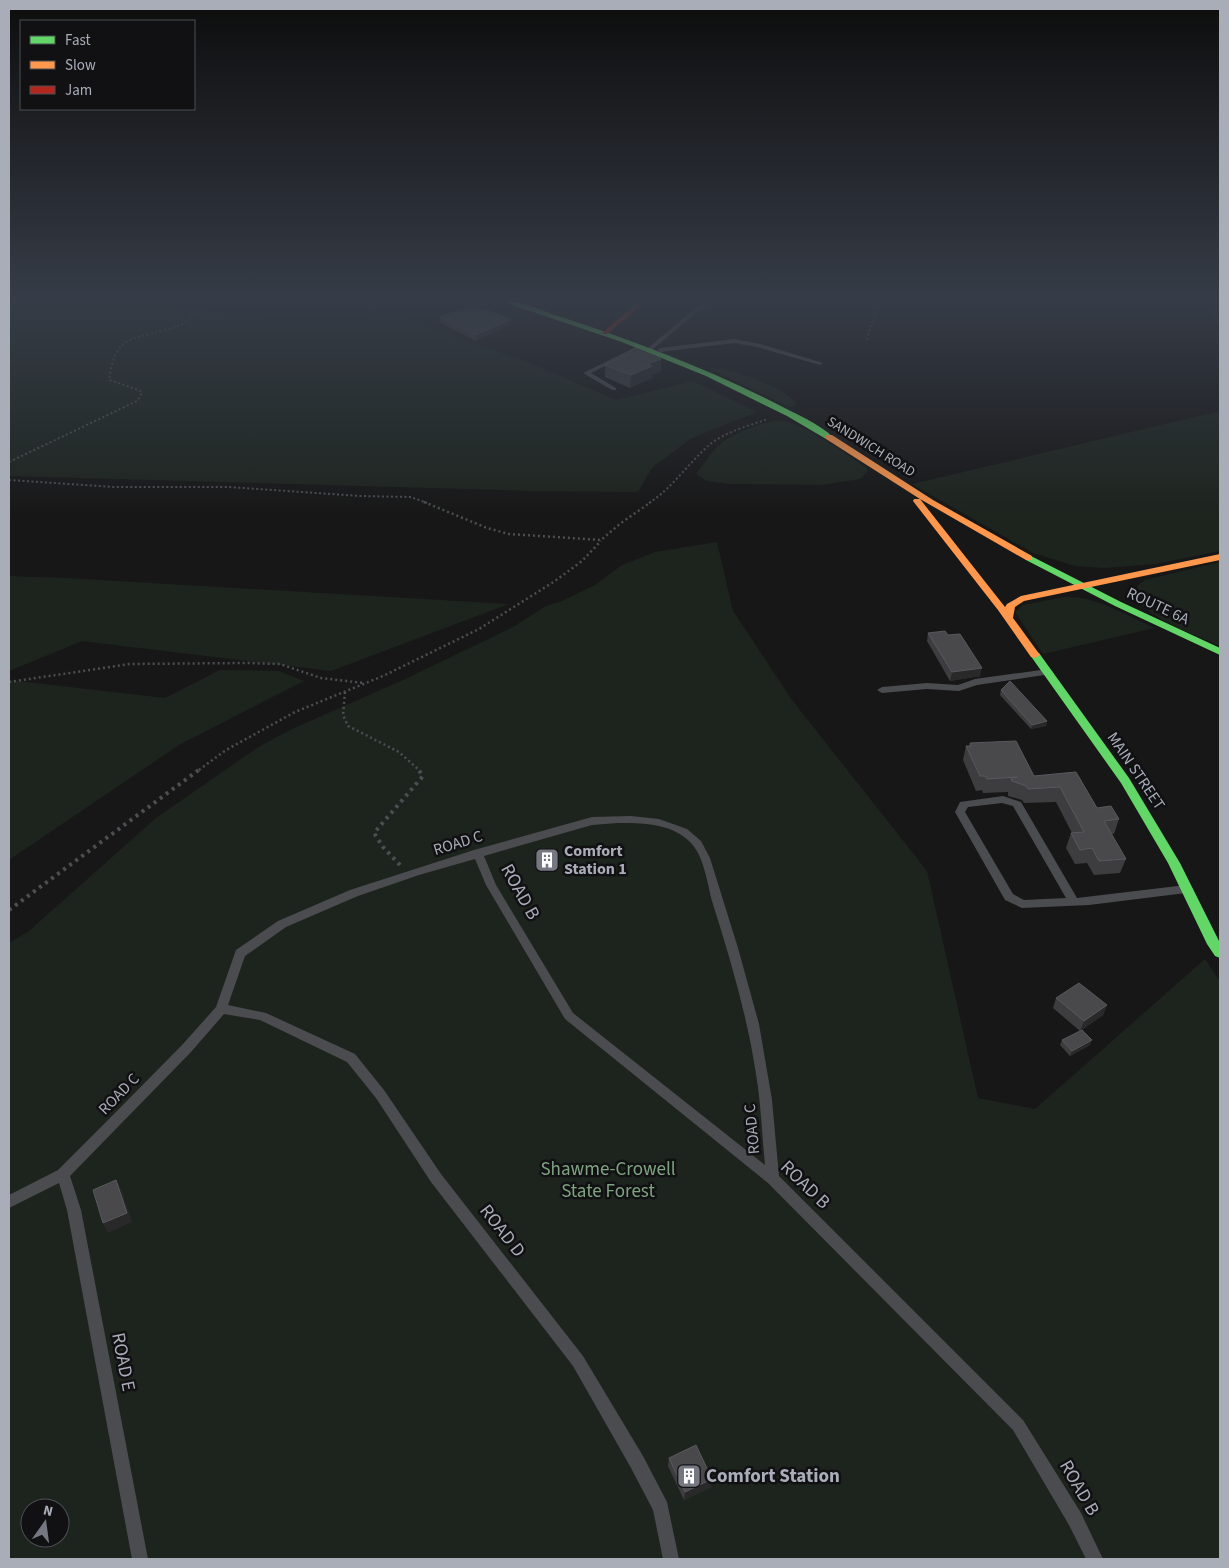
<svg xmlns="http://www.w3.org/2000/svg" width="1229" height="1568" viewBox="0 0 1229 1568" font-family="'Source Sans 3',sans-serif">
<rect width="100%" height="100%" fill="#171717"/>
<path fill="#212123" d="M1210,298H1220V325L1210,315L1212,306Z"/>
<path fill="#1d241e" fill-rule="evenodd" d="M33,298H154L159,302C235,314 315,336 391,314L528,362L616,400L693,381L757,412L690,439L652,468L638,492L532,491L9,476V307Z
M708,368C727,366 784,387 796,403V406L789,407Z
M1220,411V551L1156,564L1104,568L1075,566L1033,553L912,484Z
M780,420C805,423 845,454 867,468V472L860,479L822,485L728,484L707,481L696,474C703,465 710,454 718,446C731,434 763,421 780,420Z
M717,542L733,611L792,700L927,871L978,1098L1035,1109L1205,959L1220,982V1559H9V943L29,931L156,818L260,746L292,729L403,680L513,627L546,606L562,601L595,585L622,565L655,552ZM30,1508H60V1538H30Z
M1220,562V646C1204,638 1104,604 1145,580Z
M9,576L66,578L509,604L331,671L82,641L9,671Z
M1064,597C1097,596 1125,615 1155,628L1043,654L1015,612L1023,605Z
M220,670L279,671L304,681L179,745L9,860V680L165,698Z"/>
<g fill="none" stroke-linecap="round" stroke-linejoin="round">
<path stroke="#4d4e52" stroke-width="2" stroke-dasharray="2 2.5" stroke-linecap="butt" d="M867,340C869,325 879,313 878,298
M9,462L137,401L142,393L139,390L109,380C115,337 128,340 165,330C172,328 181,326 187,321C190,319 194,314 197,310
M9,480L114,487H229L360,496L411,497L427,503
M649,503C672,488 687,465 708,446C724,432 748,426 768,419"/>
<path stroke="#4d4e52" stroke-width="2.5" stroke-dasharray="2 3" stroke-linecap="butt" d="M424,502L487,528L509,534L601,540L621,523L651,502
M9,682L130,664L246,663L280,664L321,678L364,683
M345,692L343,715L348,726L399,752L419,770
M199,770L226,750L295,712L383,676L479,629L555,581L582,561L601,541"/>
<path stroke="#4d4e52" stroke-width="4" stroke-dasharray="3 4.5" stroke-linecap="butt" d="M400,865L383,847L374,833L423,776L418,769
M9,910L200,769"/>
<path fill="#4b4c50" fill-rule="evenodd" d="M711,298H718L697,312L652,350H648V348L693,310Z
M734,339L760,344L823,363L820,365L757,347L734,343L660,352L657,350L660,348Z
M640,345L645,346L591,373L616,388V390H612L583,373Z
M1048,669L1051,670L1053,672L1051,674L977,685L959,691L927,689L882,693L877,690L882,687L927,683L958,685L975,679Z
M1003,796L1021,802L1077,898L1186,885L1190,886L1191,889L1190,892L1186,893L1089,905L1022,908L1005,900L955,812L960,802ZM1002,803L1013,806L1066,898L1024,900L1013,894L965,812L968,807Z
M631,816L659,819L687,829L701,841L710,858L738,948L759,1024L772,1100L779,1176L1023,1420L1081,1513L1103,1559H1086L1069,1525L1013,1430L768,1183L565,1019L486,885L475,859L419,875L358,896L286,927L245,956L228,1005L266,1013L355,1054L384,1090L441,1174L583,1356L643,1456L667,1502L679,1559H663L653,1510L631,1468L573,1366L431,1182L376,1098L347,1062L260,1020L224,1014L191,1052L70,1176L81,1210L148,1559H132L67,1210L59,1183L9,1208V1195L58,1170L113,1115L183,1044L216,1007L236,950L278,921L350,890L474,850L592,817ZM617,823C642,823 670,823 689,841C704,855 707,882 712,901C730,958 747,1015 756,1074C761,1104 762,1134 765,1165L573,1013L496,885L484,856L592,825Z"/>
<path fill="#63d668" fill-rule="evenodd" d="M492,298C515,298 540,310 561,317C635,341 708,369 777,404C794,413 820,424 833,437L826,439L787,416L706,376L622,342Z
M1029,555L1121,602L1220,648V655L1115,606L1026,560L1024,558Z
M1035,652L1039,653L1129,778L1180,863L1220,943V958L1215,956L1207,944L1168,863L1121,783L1030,655Z"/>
<path fill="#ff974d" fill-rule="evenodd" d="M826,435H832L933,500L1032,556V560H1026L920,499L1005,607L1007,604L1021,596L1220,554V560L1024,601L1015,607L1013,618L1040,655L1035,658L1031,657L998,610L913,501L914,499H920L826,439Z"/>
<path fill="#b3261e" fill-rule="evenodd" d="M640,298H646L637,309L607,334H603V332L633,307Z"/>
</g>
<path fill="#3d3d3f" d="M352,298H401L376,307Z
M440,317L511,324L476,341L441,323Z
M661,359V371L652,375V378L630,388L605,377V365Z
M928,633L948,635L980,676L950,681L927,641Z
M1001,690L1047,721L1046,726L1031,729L1000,695Z
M970,743L1034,776L1076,772L1097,808L1119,819L1114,834H1111L1126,859L1120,873L1094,875L1087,863L1075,864L1066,848L1071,833H1072L1056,802L1024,803L1022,800L1008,796V792L983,793L982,790L976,791L963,760L966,746H969Z
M1056,998L1107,1005L1103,1015L1080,1031L1053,1008Z
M1062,1040L1090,1045L1070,1056L1060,1045Z
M669,1458L712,1479L711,1487L684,1500L668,1466Z"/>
<path fill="#29292a" d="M390,298H401L376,307V303Z
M511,319V324L476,341V335Z
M661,359V371L652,375V378L630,388L631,375L648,364Z
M982,668L980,676L950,681L952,672Z
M1047,721L1046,726L1031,729L1032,725Z
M1107,1005L1103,1015L1080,1031L1084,1021Z
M1092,1040L1090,1045L1070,1056L1072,1051Z
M116,1180L121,1189L132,1222L108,1233L103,1223Z
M712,1479L711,1487L684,1500L685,1492Z"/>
<path fill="#49494c" stroke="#58595d" d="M362,298H390L376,303Z
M473,306L511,319L476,335L440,317Z
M639,350L661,359L648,364L652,366L631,375L605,365Z
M945,631L948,635L960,634L982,668L952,672L928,633Z
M1010,681L1047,721L1032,725L1001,690Z
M1016,741L1034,776L1076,772L1097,808L1111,806L1119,819L1104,821L1126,859L1099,861L1092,848L1080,850L1071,833L1084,832L1060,787L1028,789L1026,786L1012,781L1011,778L1017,777L987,779L985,776H980L966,746H971L970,743Z
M1079,983L1107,1005L1084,1021L1056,998Z
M1082,1030L1092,1040L1072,1051L1062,1040Z
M116,1180L127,1213L103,1223L93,1190Z
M696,1445L712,1479L685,1492L669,1458Z"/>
<linearGradient id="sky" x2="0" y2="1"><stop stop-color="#0d0d0d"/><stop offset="0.58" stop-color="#363c47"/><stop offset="1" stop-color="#363c47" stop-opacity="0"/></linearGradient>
<rect width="1229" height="517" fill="url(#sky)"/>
<defs>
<g id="building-square" transform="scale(1.25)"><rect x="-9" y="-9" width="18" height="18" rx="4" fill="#757880" stroke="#111113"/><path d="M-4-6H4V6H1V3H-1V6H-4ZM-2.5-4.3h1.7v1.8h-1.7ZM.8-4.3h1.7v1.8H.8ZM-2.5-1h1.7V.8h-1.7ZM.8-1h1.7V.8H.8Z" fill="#fff"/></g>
</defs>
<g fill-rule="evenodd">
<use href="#building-square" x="547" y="860"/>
<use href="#building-square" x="689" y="1476"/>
</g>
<g text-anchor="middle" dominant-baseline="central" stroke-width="5" stroke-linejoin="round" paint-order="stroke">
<g font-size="14" fill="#a8adb8" stroke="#111113">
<text transform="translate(871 447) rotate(32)">SANDWICH ROAD</text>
</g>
<g font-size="16" fill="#a8adb8" stroke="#111113">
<text transform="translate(1158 606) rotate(25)">ROUTE 6A</text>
<text transform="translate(1136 771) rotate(56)">MAIN STREET</text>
<text transform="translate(458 843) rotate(-17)">ROAD C</text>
<text transform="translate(119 1094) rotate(-46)">ROAD C</text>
<text transform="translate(752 1129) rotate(-95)">ROAD C</text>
</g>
<g font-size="16" font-weight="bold" fill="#a8adb8" stroke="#111113" text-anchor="start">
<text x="564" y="851">Comfort<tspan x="564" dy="18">Station 1</tspan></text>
</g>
<g font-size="19" fill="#a8adb8" stroke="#111113">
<text transform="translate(520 892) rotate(61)">ROAD B</text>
<text transform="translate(805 1185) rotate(44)">ROAD B</text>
<text transform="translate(502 1231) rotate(52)">ROAD D</text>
<text transform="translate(123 1362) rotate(79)">ROAD E</text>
<text transform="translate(1079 1488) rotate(60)">ROAD B</text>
</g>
<g font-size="19" fill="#7fa381" stroke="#111113">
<text x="608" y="1169">Shawme-Crowell<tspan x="608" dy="22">State Forest</tspan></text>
</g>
<g font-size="19" font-weight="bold" fill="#a8adb8" stroke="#111113" text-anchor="start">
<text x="706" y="1476">Comfort Station</text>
</g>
</g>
<rect width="1229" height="1568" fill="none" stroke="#a8adb8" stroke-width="20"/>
<rect x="20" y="20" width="175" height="90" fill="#111113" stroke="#4d4f55"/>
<rect x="30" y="36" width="25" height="8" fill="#63d668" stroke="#4d4f55"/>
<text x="65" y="45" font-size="15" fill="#a8adb8">Fast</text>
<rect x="30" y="61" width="25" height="8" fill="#ff974d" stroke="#4d4f55"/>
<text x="65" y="70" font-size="15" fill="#a8adb8">Slow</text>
<rect x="30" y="86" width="25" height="8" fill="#b3261e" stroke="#4d4f55"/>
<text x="65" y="95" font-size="15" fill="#a8adb8">Jam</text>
<g transform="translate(45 1523) rotate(14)"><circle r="24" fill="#111113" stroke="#4d4f55"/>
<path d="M0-4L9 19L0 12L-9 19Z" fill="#757880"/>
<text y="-8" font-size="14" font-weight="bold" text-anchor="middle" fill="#a8adb8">N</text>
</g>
</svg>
